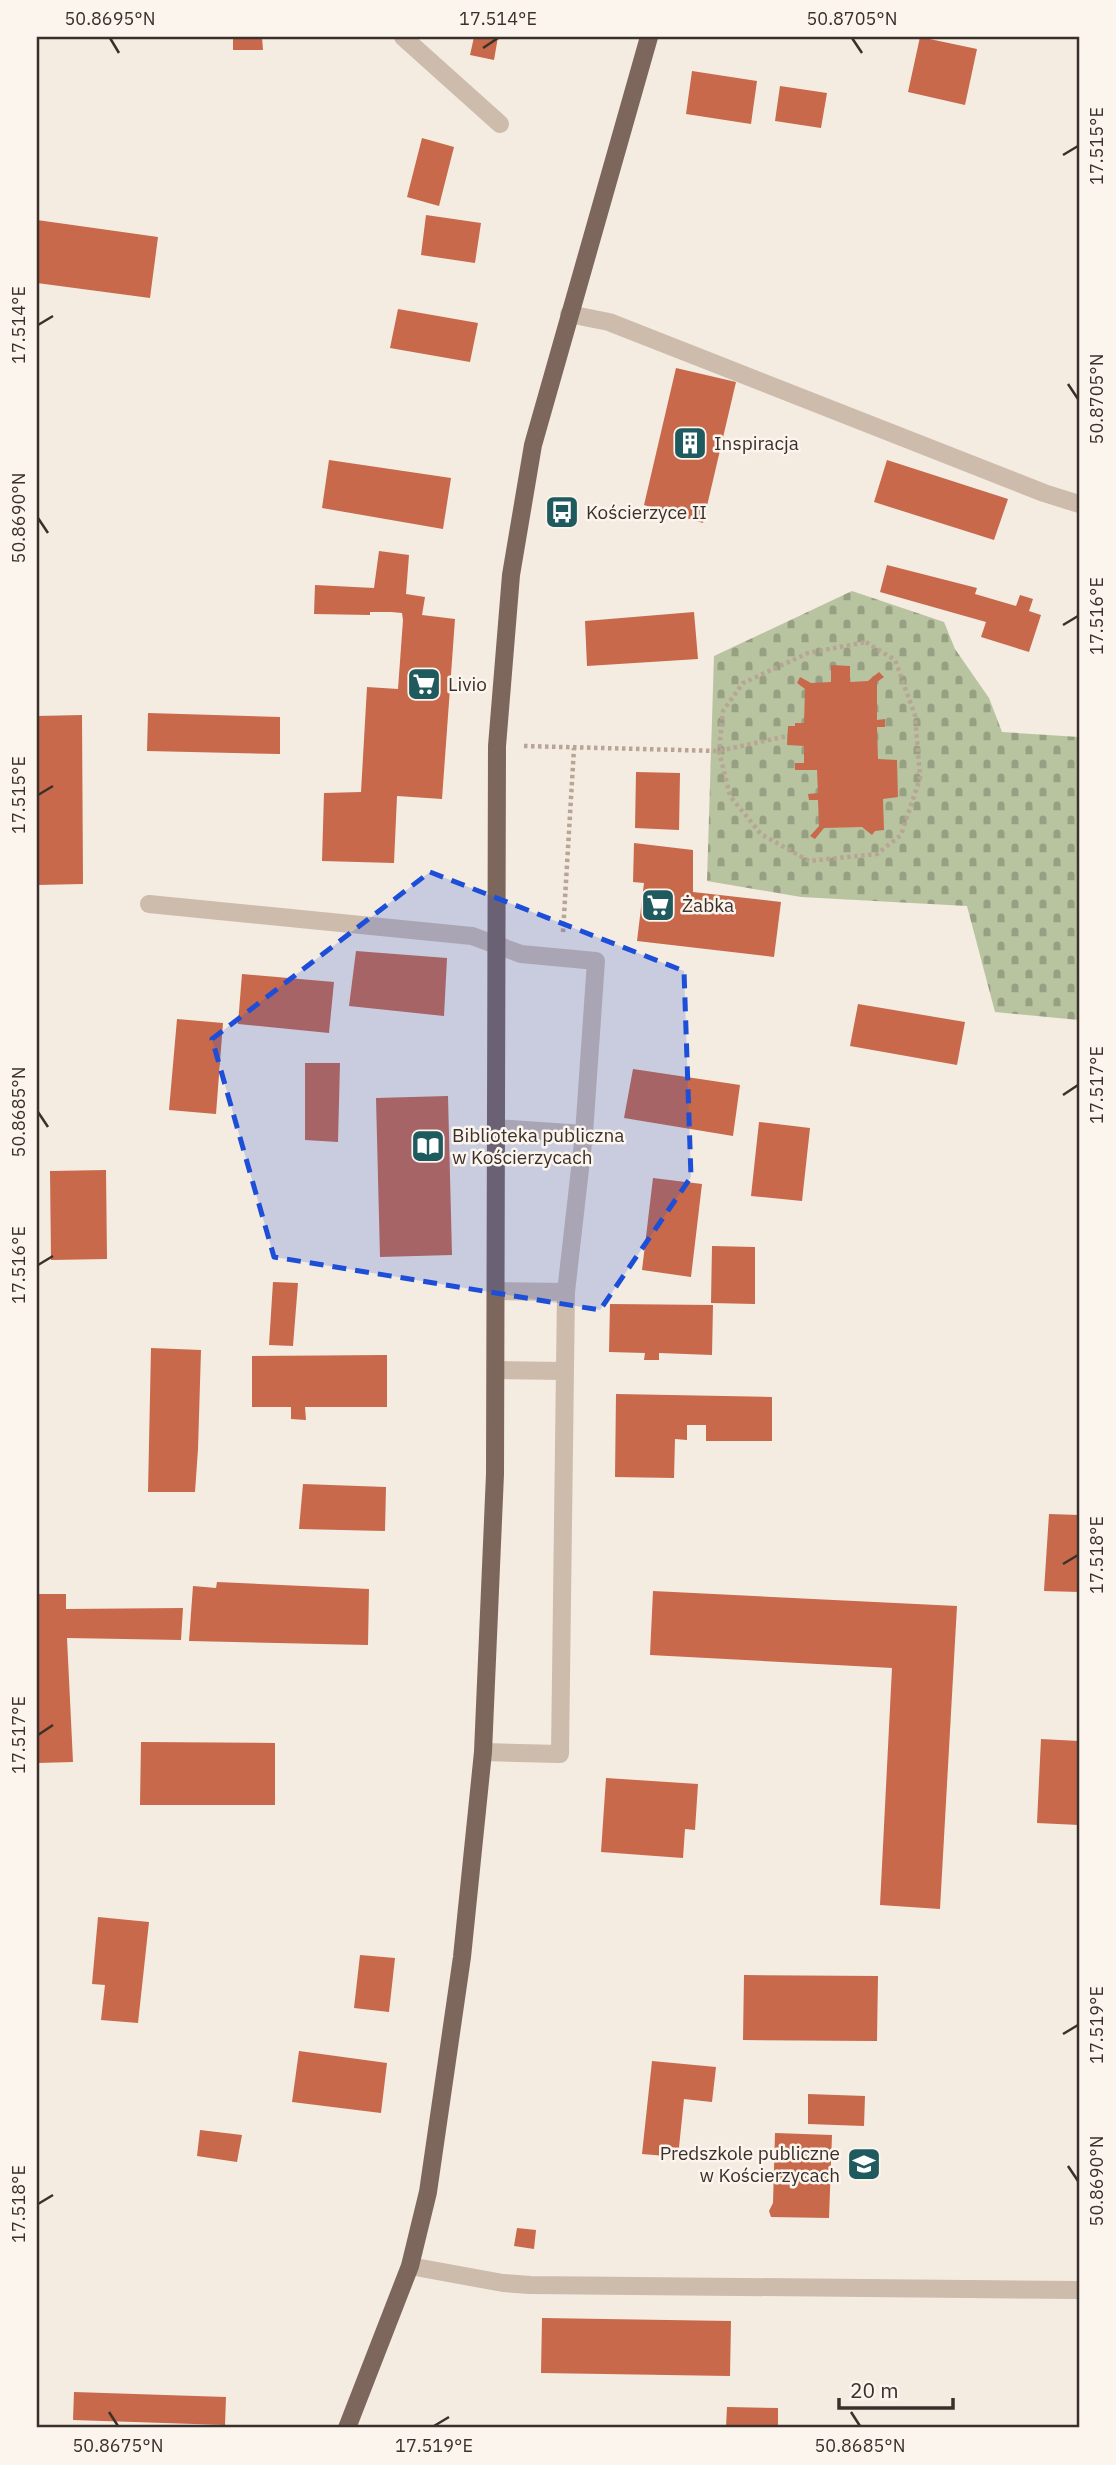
<svg xmlns="http://www.w3.org/2000/svg" width="1116" height="2465" viewBox="0 0 1116 2465" font-family="'IBM Plex Sans',sans-serif">
<defs>
<pattern id="cemetery-stones" width="16" height="16" patternUnits="userSpaceOnUse" patternTransform="scale(1.75)"><rect width="16" height="16" fill="#b8c4a0"/><path d="M2 7V4a2 2 0 0 1 4 0v3zM10 15v-3a2 2 0 0 1 4 0v3z" fill="#97a083"/></pattern>
</defs>
<rect width="100%" height="100%" fill="#f4ebe1"/>
<path fill="url(#cemetery-stones)" d="M852,591L944,622L955,649L989,698L1002,732L1079,737V1020L995,1012L967,906L801,897L707,881L714,656Z"/>
<path fill="#c8694b" d="M233,37H262L263,50H233Z
M474,37H498L494,60L470,55Z
M920,37L977,49L965,105L908,92Z
M692,71L757,81L751,124L686,114Z
M780,86L827,93L821,128L775,121Z
M422,138L454,147L439,206L407,197Z
M426,215L481,223L475,263L421,255Z
M37,220L158,237L150,298L37,283Z
M398,309L478,323L470,362L390,348Z
M676,368L736,382L703,523L644,505Z
M329,460L451,478L443,529L322,508Z
M887,460L1008,499L994,540L874,502Z
M379,551L409,555L406,594L425,597L422,615L455,619L442,799L397,796L394,863L322,861L324,793L361,792L367,687L398,689L403,620L402,613L391,612H370V615L314,614L315,585L374,588Z
M887,565L977,588L975,594L1016,606L1020,595L1033,599L1029,611L1041,615L1029,652L981,637L986,622L880,592Z
M694,612L698,659L587,666L585,621Z
M831,665L850,666V682L868,681L879,672L884,677L877,682V720L885,719V727H877L878,759L897,760L898,797L883,799L884,830L875,831L872,835L862,827L824,828L815,839L810,836L819,826L818,800H809L808,794L818,793L817,770H795V763H804V746L787,745L788,726H795V723H804L805,689L797,683L800,677L811,683L831,682Z
M148,713L280,717V754L147,751Z
M82,715L83,884L37,885V716Z
M636,772L680,773L679,830L635,828Z
M634,843L693,850V892L781,902L774,957L637,941L644,883L633,882Z
M356,951L447,958L444,1016L349,1006Z
M242,974L334,982L329,1033L238,1024Z
M858,1004L965,1022L957,1065L850,1046Z
M177,1019L223,1023L216,1114L169,1110Z
M305,1063H340L338,1142L305,1140Z
M633,1069L740,1085L733,1136L624,1118Z
M448,1096L452,1255L380,1257L376,1098Z
M759,1122L810,1128L802,1201L751,1196Z
M106,1170L107,1259L51,1260L50,1171Z
M653,1178L702,1184L691,1277L642,1270Z
M712,1246L755,1247V1304L711,1303Z
M273,1282L298,1283L293,1346L269,1345Z
M610,1304L713,1305L712,1355L659,1353V1360H644L645,1353L609,1352Z
M151,1348L201,1350L198,1449L195,1492H148Z
M387,1355V1407H305L306,1420L291,1419V1407H252V1356Z
M616,1394L772,1397V1441H706V1425H687V1440L675,1439L674,1478L615,1477Z
M303,1484L386,1487L385,1531L299,1529Z
M1049,1514L1079,1515V1592L1044,1591Z
M217,1582L369,1589L368,1645L189,1641L193,1586L216,1588Z
M653,1591L957,1606L940,1909L880,1905L892,1668L650,1655Z
M37,1594H66V1609L183,1608L181,1640L67,1638L73,1762L37,1763Z
M1041,1739L1079,1741V1825L1037,1823Z
M141,1742L275,1743V1805H140Z
M606,1778L698,1784L695,1830L685,1829L683,1858L601,1852Z
M98,1917L149,1922L138,2023L101,2020L105,1985L92,1984Z
M360,1955L395,1958L389,2012L354,2008Z
M744,1975L878,1976L877,2041L743,2040Z
M299,2051L387,2063L381,2113L292,2102Z
M652,2061L716,2067L712,2102L684,2099L678,2157L642,2154Z
M808,2094L865,2096L864,2126L808,2124Z
M200,2130L242,2135L237,2162L197,2156Z
M775,2133L832,2135L829,2218L771,2217L769,2211L773,2203Z
M517,2228L536,2230L534,2249L514,2246Z
M542,2318L731,2321L730,2376L541,2373Z
M74,2392L226,2397L225,2425L73,2420Z
M727,2407L778,2408V2428H726Z"/>
<g fill="none" stroke-linecap="round" stroke-linejoin="round">
<path stroke="#b9a596" stroke-width="4.5" stroke-dasharray="3.5 3.5" stroke-linecap="butt" d="M866,642L895,660L915,715L920,778L901,835L877,854L809,861L761,834L730,796L719,751L723,711L743,683L808,653Z
M524,746L719,751L787,736
M563,932L574,748"/>
<path stroke="#cdbbac" stroke-width="18" d="M403,37L500,124
M569,314L609,322L1044,493L1079,504
M149,904L472,936L521,954L596,961L584,1134L566,1292L560,1754L483,1752
M496,1128L584,1134
M497,1291L566,1292
M496,1370L564,1371
M410,2266L503,2283L530,2285L1079,2290"/>
<path stroke="#7d675c" stroke-width="18" d="M347,2428L410,2266L428,2192L462,1957L483,1752L495,1474L497,746L511,575L533,445L649,37"/>
</g>
<path fill="#1d4ed8" fill-opacity="0.2" stroke="#1d4ed8" stroke-width="5" stroke-dasharray="14 9" stroke-linejoin="round" d="M430,872L684,971L691,1177L600,1310L274,1257L212,1039Z"/>
<path fill="none" stroke="#3b302b" stroke-width="2.5" d="M110,38L119,53M852,38L862,53M483,48L498,38M1063,155L1078,146M38,325L53,316M1068,384L1078,399M38,518L48,533M1063,625L1078,616M38,795L53,786M1063,1095L1078,1085M38,1112L48,1127M38,1265L53,1256M1063,1564L1078,1555M38,1735L53,1725M1063,2034L1078,2025M1068,2166L1078,2181M38,2204L53,2195M109,2412L118,2426M851,2412L860,2426M434,2426L449,2417"/>
<defs>
<g id="building-square" transform="scale(1.75)"><rect x="-9" y="-9" width="18" height="18" rx="4" fill="#1f5a5e" stroke="#fbf5ee"/><path d="M-4-6H4V6H1V3H-1V6H-4ZM-2.5-4.3h1.7v1.8h-1.7ZM.8-4.3h1.7v1.8H.8ZM-2.5-1h1.7V.8h-1.7ZM.8-1h1.7V.8H.8Z" fill="#fff"/></g>
<g id="bus-square" transform="scale(1.75)"><rect x="-9" y="-9" width="18" height="18" rx="4" fill="#1f5a5e" stroke="#fbf5ee"/><path d="M-5-6H5V4H4V6H2V4H-2V6H-4V4H-5ZM-3.5-4V0h7V-4ZM-3.5 1.2v1.5H-2V1.2ZM2 1.2v1.5H3.5V1.2Z" fill="#fff"/></g>
<g id="supermarket-square" transform="scale(1.75)"><rect x="-9" y="-9" width="18" height="18" rx="4" fill="#1f5a5e" stroke="#fbf5ee"/><path d="M-6-5.5h2.5l.6 2H6L4.5 2H-2.5L-4.4-4H-6ZM-1.5 3.2a1.3 1.3 0 1 0 .1 0ZM3 3.2a1.3 1.3 0 1 0 .1 0Z" fill="#fff"/></g>
<g id="library-square" transform="scale(1.75)"><rect x="-9" y="-9" width="18" height="18" rx="4" fill="#1f5a5e" stroke="#fbf5ee"/><path d="M-6-4Q-3-5.5-.7-3.5V5Q-3 3-6 4ZM6-4Q3-5.5 .7-3.5V5Q3 3 6 4Z" fill="#fff"/></g>
<g id="school-square" transform="scale(1.75)"><rect x="-9" y="-9" width="18" height="18" rx="4" fill="#1f5a5e" stroke="#fbf5ee"/><path d="M0-5L7-2L0 1L-7-2ZM-4 1L0 2.5L4 1V4Q0 6-4 4Z" fill="#fff"/></g>
</defs>
<g fill-rule="evenodd">
<use href="#building-square" x="690" y="443"/>
<use href="#bus-square" x="562" y="512"/>
<use href="#supermarket-square" x="424" y="684"/>
<use href="#supermarket-square" x="658" y="905"/>
<use href="#library-square" x="428" y="1146"/>
<use href="#school-square" x="864" y="2164"/>
</g>
<g text-anchor="middle" dominant-baseline="central" stroke-width="5" stroke-linejoin="round" paint-order="stroke">
<g font-size="19" fill="#3b302b" stroke="#fbf5ee" text-anchor="start">
<text x="714" y="443">Inspiracja</text>
<text x="586" y="512">Kościerzyce II</text>
<text x="448" y="684">Livio</text>
<text x="682" y="905">Żabka</text>
<text x="452" y="1135">Biblioteka publiczna<tspan x="452" dy="22">w Kościerzycach</tspan></text>
<text x="840" y="2153" text-anchor="end">Predszkole publiczne<tspan x="840" dy="22">w Kościerzycach</tspan></text>
</g>
</g>
<rect width="1116" height="2465" fill="none" stroke="#fbf5ee" stroke-width="77"/>
<path d="M839 2398v10h114v-10" fill="none" stroke="#3b302b" stroke-width="3.5"/>
<text x="850" y="2398" font-size="21" fill="#3b302b" stroke="#fbf5ee" stroke-width="5" paint-order="stroke">20 m</text>
<rect x="38" y="38" width="1040" height="2388" fill="none" stroke="#3b302b" stroke-width="2.5"/>
<g font-size="18" text-anchor="middle" fill="#3b302b">
<text x="110" y="25">50.8695°N</text>
<text x="498" y="25">17.514°E</text>
<text x="852" y="25">50.8705°N</text>
<text transform="translate(1097 146) rotate(-90)" y="6">17.515°E</text>
<text transform="translate(19 325) rotate(-90)" y="6">17.514°E</text>
<text transform="translate(1097 399) rotate(-90)" y="6">50.8705°N</text>
<text transform="translate(19 518) rotate(-90)" y="6">50.8690°N</text>
<text transform="translate(1097 616) rotate(-90)" y="6">17.516°E</text>
<text transform="translate(19 795) rotate(-90)" y="6">17.515°E</text>
<text transform="translate(1097 1085) rotate(-90)" y="6">17.517°E</text>
<text transform="translate(19 1112) rotate(-90)" y="6">50.8685°N</text>
<text transform="translate(19 1265) rotate(-90)" y="6">17.516°E</text>
<text transform="translate(1097 1555) rotate(-90)" y="6">17.518°E</text>
<text transform="translate(19 1735) rotate(-90)" y="6">17.517°E</text>
<text transform="translate(1097 2025) rotate(-90)" y="6">17.519°E</text>
<text transform="translate(1097 2181) rotate(-90)" y="6">50.8690°N</text>
<text transform="translate(19 2204) rotate(-90)" y="6">17.518°E</text>
<text x="118" y="2452">50.8675°N</text>
<text x="434" y="2452">17.519°E</text>
<text x="860" y="2452">50.8685°N</text>
</g>
</svg>
